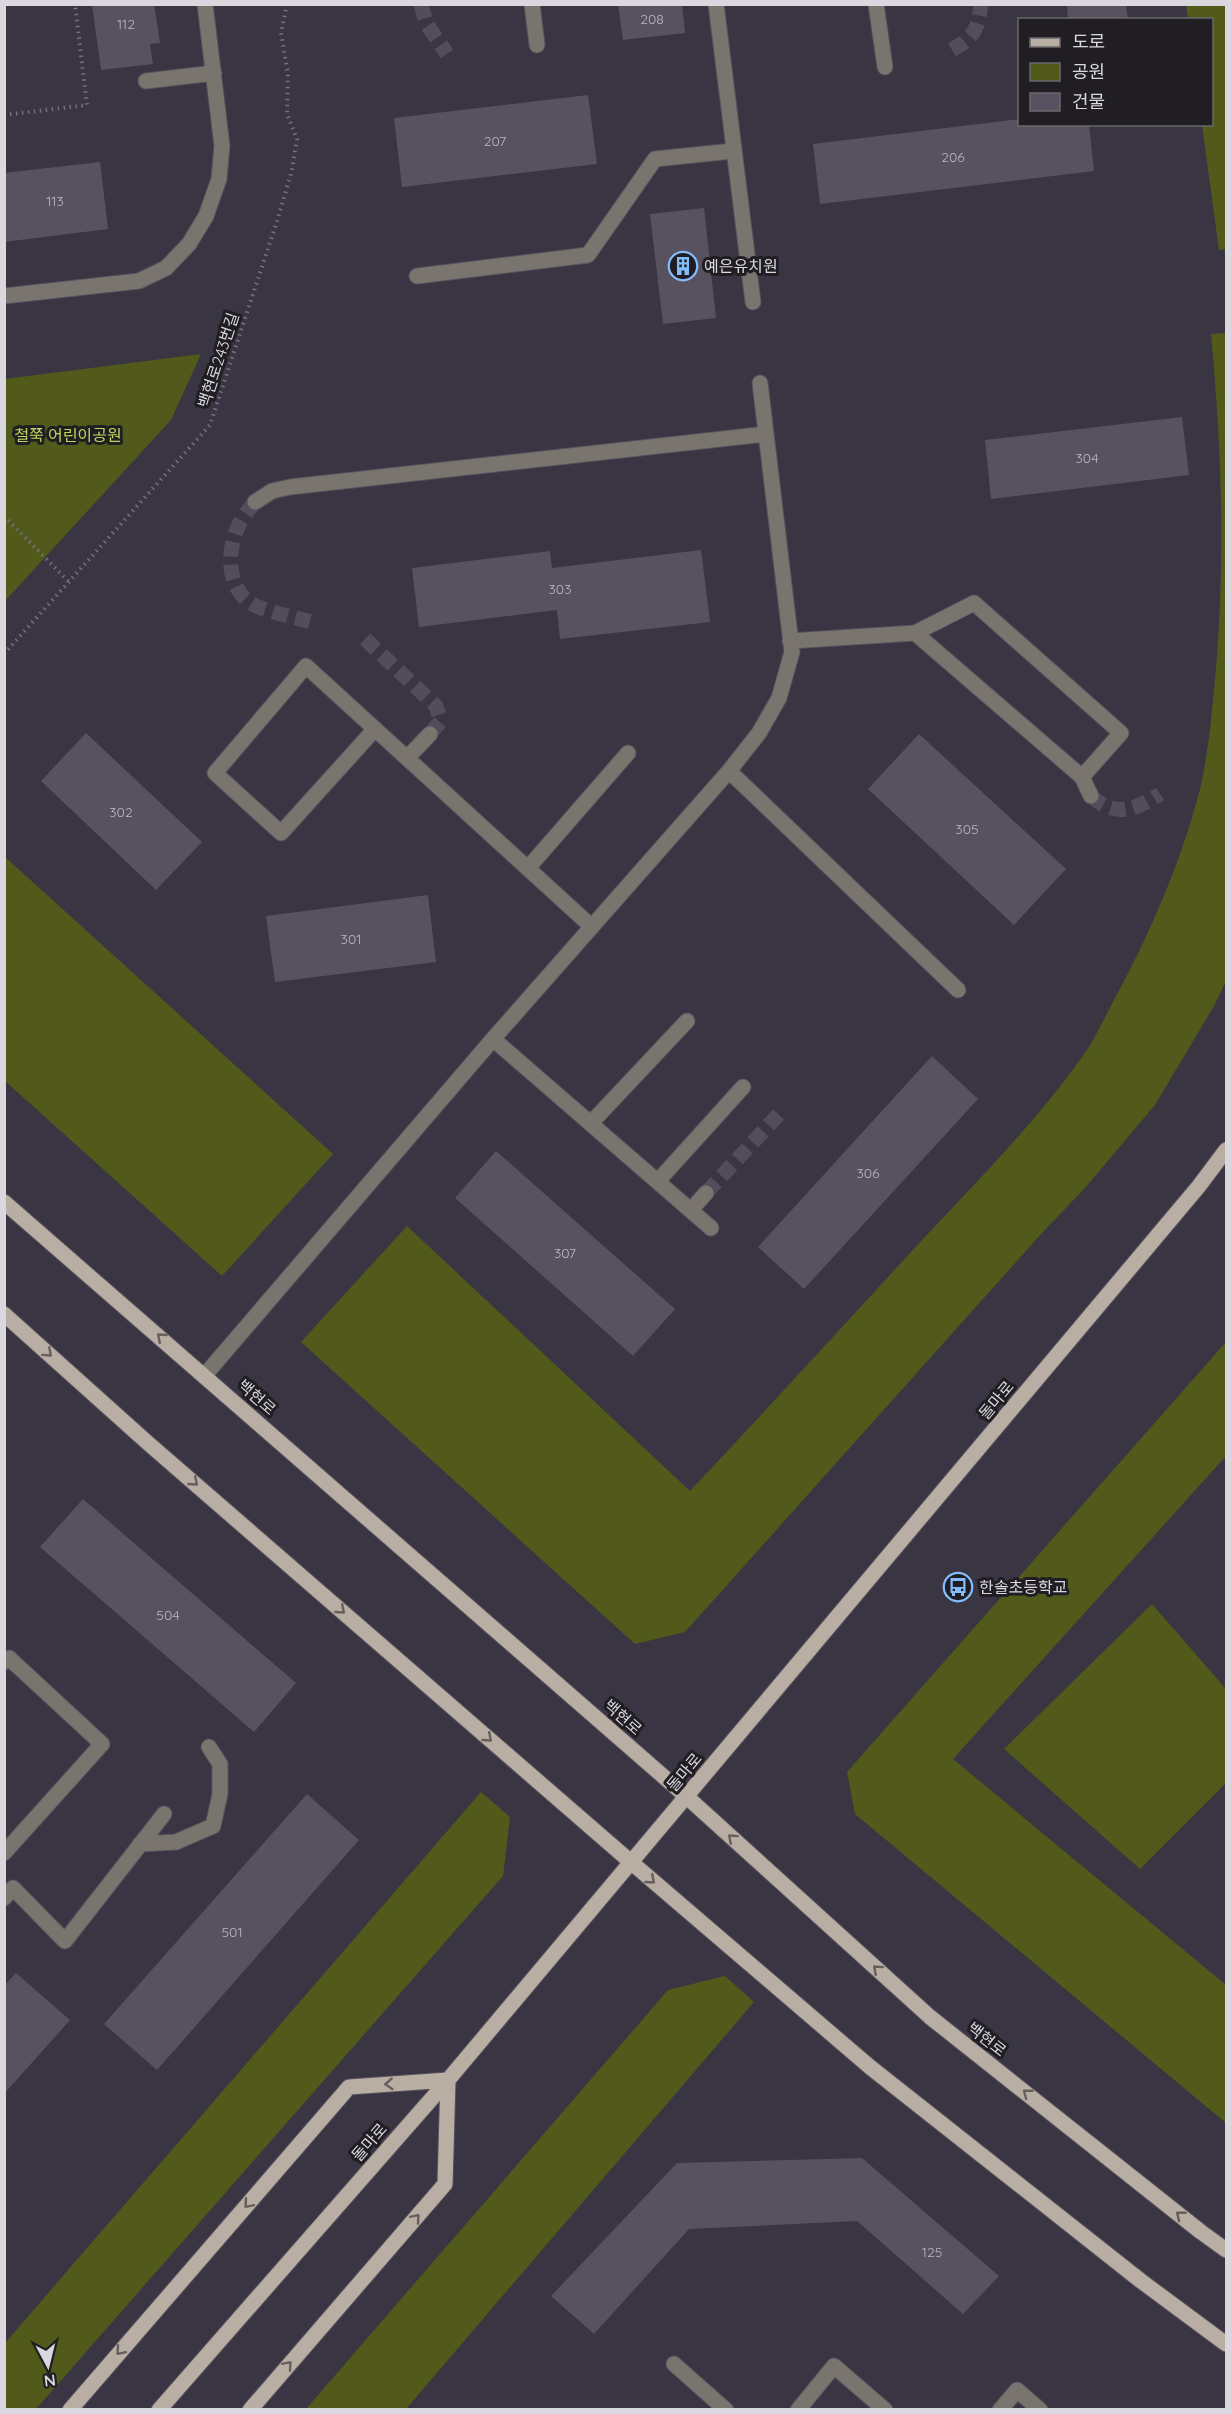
<svg xmlns="http://www.w3.org/2000/svg" width="1231" height="2414" viewBox="0 0 1231 2414" font-family="Quicksand,'Noto Sans KR',sans-serif">
<rect width="100%" height="100%" fill="#3a3542"/>
<path fill="#515a1a" d="M1186,5H1226V249L1219,250L1202,125L1212,124V20L1188,19Z
M1226,333V981L1214,1006L1155,1105L1085,1188L1042,1233L685,1632L635,1644L301,1342L407,1226L690,1491C768,1408 845,1324 922,1240C980,1178 1041,1117 1089,1047C1098,1032 1106,1015 1114,1000C1150,934 1181,862 1200,789C1210,746 1213,700 1217,656C1225,548 1221,442 1211,334Z
M201,354L171,420L5,601V379Z
M4,856L333,1154L222,1276L5,1081Z
M1226,1342V1456L953,1759L1226,1985V2123L855,1814L847,1772Z
M1152,1604L1226,1689V1783L1140,1869L1004,1749Z
M481,1792L510,1817L503,1876L36,2409H5V2343Z
M725,1976L754,2002L406,2409H306L668,1990Z"/>
<path fill="#585260" d="M92,4H154L160,43L150,44L153,64L101,70Z
M618,4H682L685,33L623,40Z
M1067,4H1126L1128,20H1068Z
M588,95L597,164L402,187L394,118Z
M1020,119V124H1089L1094,171L820,204L813,144Z
M100,162L108,229L4,242V173Z
M704,208L716,318L663,324L650,214Z
M1182,417L1189,475L991,499L985,440Z
M701,550L710,622L560,639L557,610L419,627L412,568L550,551L552,568Z
M86,733L202,842L156,890L41,781Z
M919,734L1066,869L1014,925L868,789Z
M428,895L436,962L275,982L266,916Z
M932,1056L978,1099L804,1289L758,1247Z
M496,1151L675,1309L633,1356L455,1198Z
M83,1499L296,1683L254,1732L40,1547Z
M307,1794L359,1840L157,2070L104,2024Z
M16,1973L70,2020L4,2094V1986Z
M862,2158L999,2276L963,2314L857,2221L689,2229L594,2334L551,2296L677,2163Z"/>
<g fill="none" stroke-linecap="round" stroke-linejoin="round">
<path stroke="#524d5a" stroke-width="15" stroke-dasharray="15 8" stroke-linecap="butt" d="M421,4L426,23L447,54
M952,50C974,37 978,30 981,4
M255,502C250,508 245,514 241,521C227,544 225,585 249,602C259,610 297,618 311,622
M365,639L436,706L441,721L430,734
M1091,796C1115,818 1135,810 1160,794
M706,1193L780,1113"/>
<g stroke="#57525e" stroke-width="17">
<path id="minor" d="M532,4L537,45
M716,4L753,302
M876,4L885,67
M146,81L214,73
M417,276L588,255L655,159L733,151
M4,296L139,281L166,268L189,244L206,216L219,179L222,146L205,4
M255,502L272,491L290,487L766,434
M790,641L915,633L1082,777L1121,733L974,603L915,633
M375,729L281,833L215,773L306,666C401,753 497,840 592,927
M407,758L430,734
M729,771L958,990
M1082,777L1091,796
M528,868L628,753
M493,1039L711,1228
M591,1123L687,1021
M658,1181L743,1087
M691,1210L706,1193
M205,1375L493,1039L729,771L759,733L779,698L792,652L760,383
M4,1662L9,1658L102,1744L4,1853
M140,1844L176,1842L213,1826L220,1794V1764L209,1747
M4,1898L13,1888L65,1941L164,1814
M674,2364L726,2410
M798,2410L834,2366L885,2410
M1000,2410L1017,2390L1040,2410"/>
</g>
<g stroke="#57525e" stroke-width="17">
<path id="major" d="M4,1202L687,1797L930,2017L1201,2232L1226,2250
M4,1314L149,1444L632,1863L870,2067L1141,2281L1226,2344
M70,2410L349,2087L448,2080
M159,2410L448,2080L1199,1186L1226,1150
M250,2410L445,2184L448,2080"/>
</g>
<path stroke="#75717c" stroke-width="4" stroke-dasharray="1.5 4.5" stroke-linecap="butt" d="M4,115L87,105L75,4
M4,516L69,582
M4,654L210,425L278,218L292,170L297,139L287,114L288,74L281,33L287,4"/>
<use href="#minor" stroke="#79746e" stroke-width="15"/>
<use href="#major" stroke="#b9aea3" stroke-width="15"/>
</g>
<defs><path id="oneway-chevron" d="M-2-3.5L2.5 0L-2 3.5" fill="none" stroke-width="1.6" stroke-linecap="round" stroke-linejoin="round" transform="scale(1.5)"/></defs>
<g stroke="#655f5d">
<use href="#oneway-chevron" transform="translate(161 1337) rotate(-139)"/>
<use href="#oneway-chevron" transform="translate(48 1353) rotate(42)"/>
<use href="#oneway-chevron" transform="translate(194 1482) rotate(41)"/>
<use href="#oneway-chevron" transform="translate(341 1610) rotate(41)"/>
<use href="#oneway-chevron" transform="translate(488 1738) rotate(41)"/>
<use href="#oneway-chevron" transform="translate(732 1838) rotate(-138)"/>
<use href="#oneway-chevron" transform="translate(651 1880) rotate(41)"/>
<use href="#oneway-chevron" transform="translate(877 1969) rotate(-138)"/>
<use href="#oneway-chevron" transform="translate(389 2084) rotate(176)"/>
<use href="#oneway-chevron" transform="translate(1027 2093) rotate(-142)"/>
<use href="#oneway-chevron" transform="translate(248 2204) rotate(131)"/>
<use href="#oneway-chevron" transform="translate(1180 2215) rotate(-141)"/>
<use href="#oneway-chevron" transform="translate(416 2218) rotate(-49)"/>
<use href="#oneway-chevron" transform="translate(120 2351) rotate(131)"/>
<use href="#oneway-chevron" transform="translate(288 2365) rotate(-49)"/>
</g>
<defs>
<g id="building-ring" transform="scale(1.5)"><circle r="9.5" fill="#201e23" stroke="#84bcfb" stroke-width="1.5"/><path d="M-4-6H4V6H1V3H-1V6H-4ZM-2.5-4.3h1.7v1.8h-1.7ZM.8-4.3h1.7v1.8H.8ZM-2.5-1h1.7V.8h-1.7ZM.8-1h1.7V.8H.8Z" fill="#84bcfb"/></g>
<g id="bus-ring" transform="scale(1.5)"><circle r="9.5" fill="#201e23" stroke="#84bcfb" stroke-width="1.5"/><path d="M-5-6H5V4H4V6H2V4H-2V6H-4V4H-5ZM-3.5-4V0h7V-4ZM-3.5 1.2v1.5H-2V1.2ZM2 1.2v1.5H3.5V1.2Z" fill="#84bcfb"/></g>
</defs>
<g fill-rule="evenodd">
<use href="#building-ring" x="683" y="266"/>
<use href="#bus-ring" x="958" y="1587"/>
</g>
<g text-anchor="middle" dominant-baseline="central" stroke-width="6" stroke-linejoin="round" paint-order="stroke">
<g font-size="14" fill="#bab6bf">
<text x="652" y="19">208</text>
<text x="126" y="24">112</text>
<text x="495" y="141">207</text>
<text x="953" y="157">206</text>
<text x="55" y="201">113</text>
<text x="1087" y="458">304</text>
<text x="560" y="589">303</text>
<text x="121" y="812">302</text>
<text x="967" y="829">305</text>
<text x="351" y="939">301</text>
<text x="868" y="1173">306</text>
<text x="565" y="1253">307</text>
<text x="168" y="1615">504</text>
<text x="232" y="1932">501</text>
<text x="932" y="2252">125</text>
</g>
<g font-size="16" fill="#dad7df" stroke="#201e23" text-anchor="start">
<text x="704" y="266">예은유치원</text>
<text x="979" y="1587">한솔초등학교</text>
</g>
<g font-size="16" fill="#dad7df" stroke="#201e23">
<text transform="translate(218 360) rotate(-72)">백현로243번길</text>
<text transform="translate(257 1397) rotate(41)">백현로</text>
<text transform="translate(996 1400) rotate(-50)">돌마로</text>
<text transform="translate(623 1717) rotate(41)">백현로</text>
<text transform="translate(684 1772) rotate(-50)">돌마로</text>
<text transform="translate(987 2039) rotate(38)">백현로</text>
<text transform="translate(369 2142) rotate(-49)">돌마로</text>
</g>
<g font-size="16" fill="#c2d45a" stroke="#201e23">
<text x="68" y="435">철쭉 어린이공원</text>
</g>
</g>
<rect width="1231" height="2414" fill="none" stroke="#dad7df" stroke-width="12"/>
<rect x="1018" y="18" width="195" height="108" fill="#201e23" stroke="#6a686e" stroke-width="1.5"/>
<rect x="1030" y="38" width="30" height="9" fill="#b9aea3" stroke="#6a686e" stroke-width="1.5"/>
<text x="1072" y="48" font-size="18" fill="#dad7df">도로</text>
<rect x="1030" y="63" width="30" height="18" fill="#515a1a" stroke="#6a686e" stroke-width="1.5"/>
<text x="1072" y="78" font-size="18" fill="#dad7df">공원</text>
<rect x="1030" y="93" width="30" height="18" fill="#585260" stroke="#6a686e" stroke-width="1.5"/>
<text x="1072" y="108" font-size="18" fill="#dad7df">건물</text>
<g transform="translate(48 2366) rotate(173)" stroke="#201e23" stroke-width="4.5" paint-order="stroke">
<path d="M0-4.5L10 22L0 15L-10 22Z" fill="#dad7df"/>
<text y="-9" font-size="16" font-weight="bold" text-anchor="middle" fill="#dad7df">N</text>
</g>
</svg>
